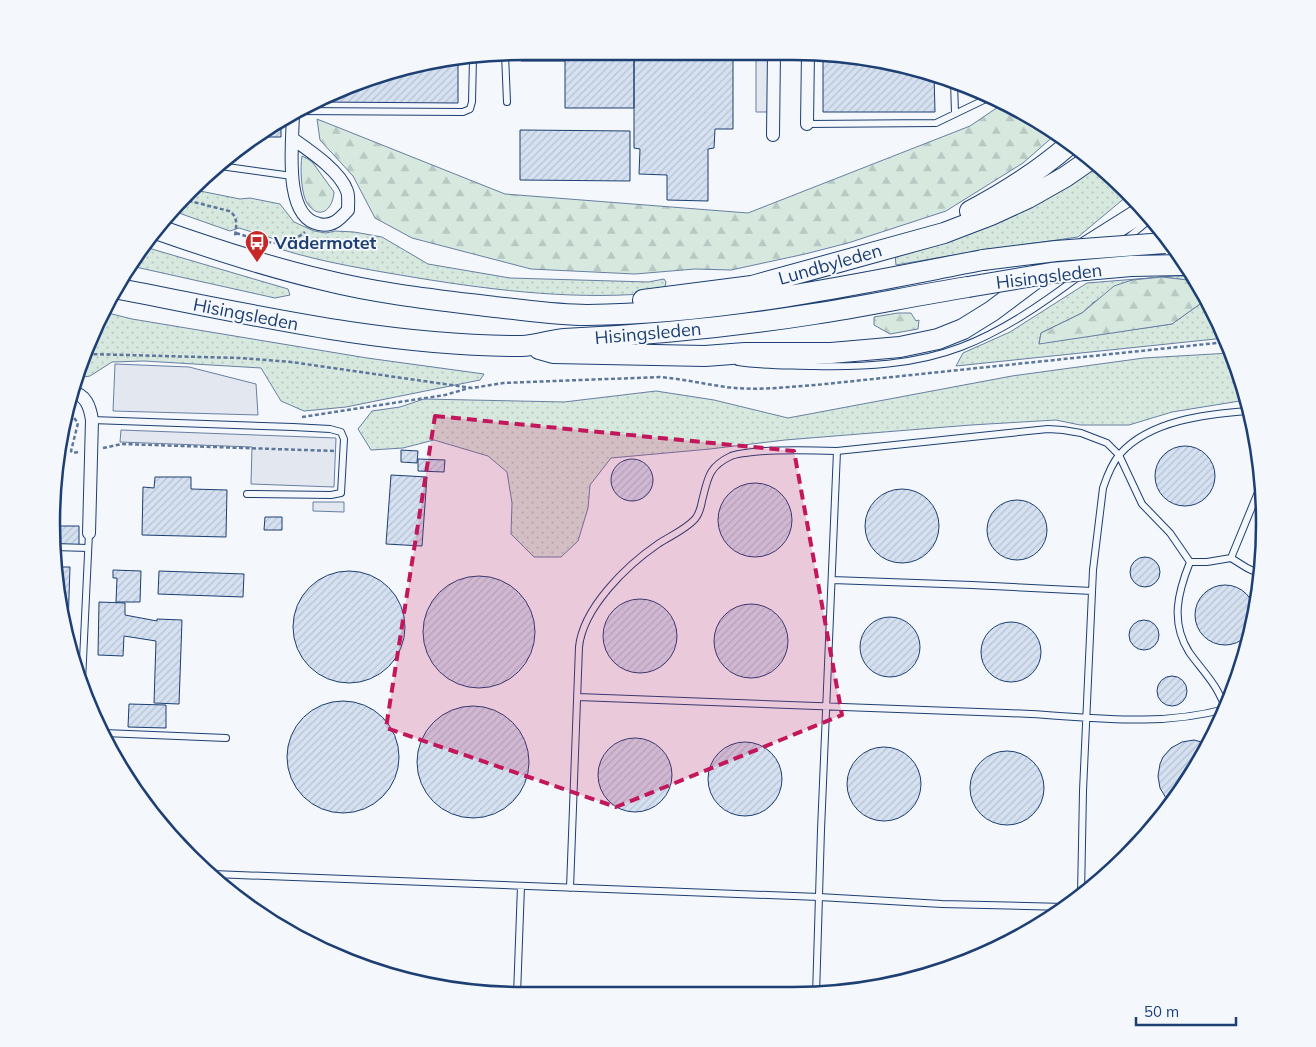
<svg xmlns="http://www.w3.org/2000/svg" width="1316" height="1047" viewBox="0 0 1316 1047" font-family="Mulish,sans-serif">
<defs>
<pattern id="grass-dots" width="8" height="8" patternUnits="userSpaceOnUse" patternTransform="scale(1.25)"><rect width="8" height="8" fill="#d7e8df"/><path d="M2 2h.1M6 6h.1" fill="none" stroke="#b8c8c3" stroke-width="1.8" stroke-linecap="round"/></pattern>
<pattern id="forest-firs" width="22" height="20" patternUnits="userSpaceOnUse" patternTransform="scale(1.25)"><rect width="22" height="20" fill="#d7e8df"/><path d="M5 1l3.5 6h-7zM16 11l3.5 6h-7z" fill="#b8c8c3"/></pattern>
<pattern id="building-hatch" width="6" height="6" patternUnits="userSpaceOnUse" patternTransform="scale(1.25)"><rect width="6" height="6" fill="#d5e0f0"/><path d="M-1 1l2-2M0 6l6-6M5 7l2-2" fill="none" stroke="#b6c1d1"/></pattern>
</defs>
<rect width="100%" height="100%" fill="#f4f7fb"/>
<path fill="url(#grass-dots)" stroke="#687fa3" d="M1098,164L1104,168L1127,196L1078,237L965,253L896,265L895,254Z
M190,189L240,199L250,198L280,204L294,222L314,231L326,233L335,231L354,232L382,237L428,264L510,278L648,282L664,279L666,282L664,292C582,301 498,291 418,278C371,270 325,263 280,249L278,240L239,228L230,231L173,211Z
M145,247L288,289L290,295L275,298L131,266Z
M1174,276H1192L1196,281L1162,277L1132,280L1094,302L1082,313L1041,333L1039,343L1172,324L1207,299L1225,338L956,366L963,353L1010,332L1087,283Z
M104,312L132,319L367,358L484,374L480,380L346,407L304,411L281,401L261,368L144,361L112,362L90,376L77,378Z
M1231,353L1240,372L1246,400L1172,412L1129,425H1080L1056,420L971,425L785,440L710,449L611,458L590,485L588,508L578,541L561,557H534L511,534L512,503L507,472L488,456L434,440L403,448L371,450L358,429L372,411L400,407L424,399L564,402L656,391L714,400L788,418L1012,376L1144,358Z"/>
<path fill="url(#forest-firs)" stroke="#687fa3" d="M1004,103L1029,115L1056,134L1023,163L946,211L848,243L805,254L731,270L695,269L635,274L531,269L412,238L375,218L353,176L320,140L317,119L505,194L748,213L970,126Z
M302,156L308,159L313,163L334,192C333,210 319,221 307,203C301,194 300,166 302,156Z
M1162,277L1196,281L1202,288L1207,299L1172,324L1039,344L1041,333L1082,313L1114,286L1132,280Z
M898,313H911L916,321L919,320L918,329L890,334L874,325V317Z"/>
<path fill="#e3e8f0" stroke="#687fa3" d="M756,52H768V112H756Z
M115,364L189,367L256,384L258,415L113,411Z
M121,430L336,438L334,487L251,484L252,447L120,442Z
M313,502H344V512L313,511Z"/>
<path fill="url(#building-hatch)" stroke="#1d3f73" d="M524,51L625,52V60H634V108H565V61H521L522,52Z
M634,52H733V129H715L714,148L708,149V201L667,200V175L639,174L640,149L634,148Z
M823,52L934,74L935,112H823Z
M458,60V103L318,102L402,67Z
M281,119V137H258Z
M520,130L630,131V181L520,180Z
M1155 476a30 30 0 1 1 60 0a30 30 0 1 1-60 0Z
M401,450L418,451L417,463L401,462Z
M418,459L445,460L444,472L418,471Z
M611 480a21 21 0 1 1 42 0a21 21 0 1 1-42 0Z
M58,475L56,544H54L51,523Z
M391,475L427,477L422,546L386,544Z
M155,477H191V489L227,490L226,537L142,535L143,487L154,488Z
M718 520a37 37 0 1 1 74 0a37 37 0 1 1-74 0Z
M865 526a37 37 0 1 1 74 0a37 37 0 1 1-74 0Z
M987 530a30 30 0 1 1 60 0a30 30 0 1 1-60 0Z
M265,517H282V530H264Z
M58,526H79V546L58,545Z
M1130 572a15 15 0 1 1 30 0a15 15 0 1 1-30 0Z
M57,567H70L68,627H65Z
M113,570L141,571L140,602H116L117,578H113Z
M159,571L244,574L243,597L158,594Z
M293 627a56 56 0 1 1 112 0a56 56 0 1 1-112 0Z
M423 632a56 56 0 1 1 112 0a56 56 0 1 1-112 0Z
M1195 615a30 30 0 1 1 60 0a30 30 0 1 1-60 0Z
M603 636a37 37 0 1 1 74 0a37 37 0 1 1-74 0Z
M99,602L125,603V615L157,621V619L182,620L179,704L154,703L156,641L124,636L123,656L98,655Z
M714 641a37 37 0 1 1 74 0a37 37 0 1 1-74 0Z
M860 647a30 30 0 1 1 60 0a30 30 0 1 1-60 0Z
M1129 635a15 15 0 1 1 30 0a15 15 0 1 1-30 0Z
M981 652a30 30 0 1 1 60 0a30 30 0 1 1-60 0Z
M1157 691a15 15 0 1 1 30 0a15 15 0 1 1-30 0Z
M287 757a56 56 0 1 1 112 0a56 56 0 1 1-112 0Z
M129,704L166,705V728L128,727Z
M417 762a56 56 0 1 1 112 0a56 56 0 1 1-112 0Z
M598 775a37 37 0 1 1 74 0a37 37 0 1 1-74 0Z
M1194,740L1209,744L1172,804L1166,798L1160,788L1158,776L1160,764L1163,757L1171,748L1182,742Z
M708 779a37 37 0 1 1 74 0a37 37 0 1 1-74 0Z
M847 784a37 37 0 1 1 74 0a37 37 0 1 1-74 0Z
M970 788a37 37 0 1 1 74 0a37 37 0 1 1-74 0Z"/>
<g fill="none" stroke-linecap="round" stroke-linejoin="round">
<g stroke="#1d3f73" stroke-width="8">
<path id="service" d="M505,54L507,102
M954,81L955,114
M297,111L463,112L470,109L472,102L473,58
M807,124L936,123L990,97
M220,166L292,176
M1125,240L1147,222
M738,362C763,366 789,365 814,366C863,367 914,365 961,347C1003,331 1042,304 1078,277
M92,420L293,427L330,429L341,432L344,439L341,493L331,495L247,494
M54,547L88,548
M1231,558L1261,485
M1190,562C1178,592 1170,622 1189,652C1198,665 1209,676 1217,690C1220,695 1222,701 1226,707
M832,580L972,585L1092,591
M82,681L89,533
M578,697C720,703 863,708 1006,713C1079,715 1152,729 1225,709
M104,733L226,738
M213,874L819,897L942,904L1065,907
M570,888L579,647C583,608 626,566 658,544C670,536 685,530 695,519C699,514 701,507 702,501C708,478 708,467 731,456C738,453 746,453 753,452C781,449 809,450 837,451
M1081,895L1083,791L1093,570L1103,488C1107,476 1112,463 1120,454C1150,420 1207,414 1249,411
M517,995L521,886
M816,995L821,830L837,451L1048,429L1063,430L1081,433L1107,443L1119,455L1142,504L1170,533L1190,562H1207L1231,558L1247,568L1260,574"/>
</g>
<g stroke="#1d3f73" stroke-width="14">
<path id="minor" d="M293,112C293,140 282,217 319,224C332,227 339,220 348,210C348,204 349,196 347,191C340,171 310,151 293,139
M807,124L808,52
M773,135L774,52
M71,392C86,394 90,407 92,420L89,533"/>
</g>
<g stroke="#1d3f73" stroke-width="22">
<path id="trunk" d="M970,211C1006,192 1039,171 1070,144
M159,230C213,249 268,267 324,280C380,294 438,300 495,307C525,310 556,315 587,315C721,314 852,285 983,260
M114,288C250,314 382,346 521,346C536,346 550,340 564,339C648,335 731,327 814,314C866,306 917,295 968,287
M643,300L752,286L944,233L991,215L1028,198L1065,177L1091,159
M539,349L553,353L705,356L745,353H831L900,347L938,339L963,329L992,311L1032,281L1140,213"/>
</g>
<path stroke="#5e769c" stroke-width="2.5" stroke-dasharray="4 2.5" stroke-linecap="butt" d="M182,199L229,211C239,217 236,227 235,236
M236,233C262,241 282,251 305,232
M87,354L240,358L291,362L472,388L503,383L660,377C683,379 704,384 726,387C756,391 786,387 816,385L1226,342
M66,408L78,423L71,451L73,453L78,452
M302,417L445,395L469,388
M103,448L122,444L335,451"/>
<use href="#service" stroke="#f4f7fb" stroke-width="6"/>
<use href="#minor" stroke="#f4f7fb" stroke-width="12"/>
<use href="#trunk" stroke="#f4f7fb" stroke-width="20"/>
<g stroke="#1d3f73" stroke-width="22" stroke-linecap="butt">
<path id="trunk-bridge" d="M983,260L1056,251L1165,243
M968,287L1051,273L1131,266L1183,265"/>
</g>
<use href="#trunk-bridge" stroke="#f4f7fb" stroke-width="20"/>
</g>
<path fill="#c2185b" fill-opacity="0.2" stroke="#c2185b" stroke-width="4" stroke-dasharray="10 6" stroke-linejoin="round" d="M435,416L794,451L842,715L616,807L386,728Z"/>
<defs>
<g id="bus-pin" transform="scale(1.25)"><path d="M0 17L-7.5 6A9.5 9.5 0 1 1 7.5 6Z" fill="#c62828" stroke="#f4f7fb"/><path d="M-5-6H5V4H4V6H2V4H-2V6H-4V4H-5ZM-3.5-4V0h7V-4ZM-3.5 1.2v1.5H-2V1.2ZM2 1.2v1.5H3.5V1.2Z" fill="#fff"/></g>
</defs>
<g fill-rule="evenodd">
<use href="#bus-pin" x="257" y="242"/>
</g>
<g text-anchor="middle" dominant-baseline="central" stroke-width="4" stroke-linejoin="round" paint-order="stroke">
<g font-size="18" font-weight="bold" fill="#1d3f73" stroke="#f4f7fb" text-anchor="start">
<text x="274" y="242">Vädermotet</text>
</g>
<g font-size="18" fill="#1d3f73" stroke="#f4f7fb">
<text transform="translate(830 264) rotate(-16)">Lundbyleden</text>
<text transform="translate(1049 276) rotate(-7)">Hisingsleden</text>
<text transform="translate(246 314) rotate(11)">Hisingsleden</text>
<text transform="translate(648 333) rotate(-5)">Hisingsleden</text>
</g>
</g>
<path d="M0 0H1316V1047H0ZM523 60H793A463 463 0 0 1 1256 523V524A463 463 0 0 1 793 987H523A463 463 0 0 1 60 524V523A463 463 0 0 1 523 60Z" fill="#f4f7fb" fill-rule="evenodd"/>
<path fill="none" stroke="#1d3f73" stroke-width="2.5" d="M523 60H793A463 463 0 0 1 1256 523V524A463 463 0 0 1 793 987H523A463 463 0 0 1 60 524V523A463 463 0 0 1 523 60Z"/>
<path d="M1136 1017v8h100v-8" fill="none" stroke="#1d3f73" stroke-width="2.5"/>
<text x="1144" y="1017" font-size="15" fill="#1d3f73" stroke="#f4f7fb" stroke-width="4" paint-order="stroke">50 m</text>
</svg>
